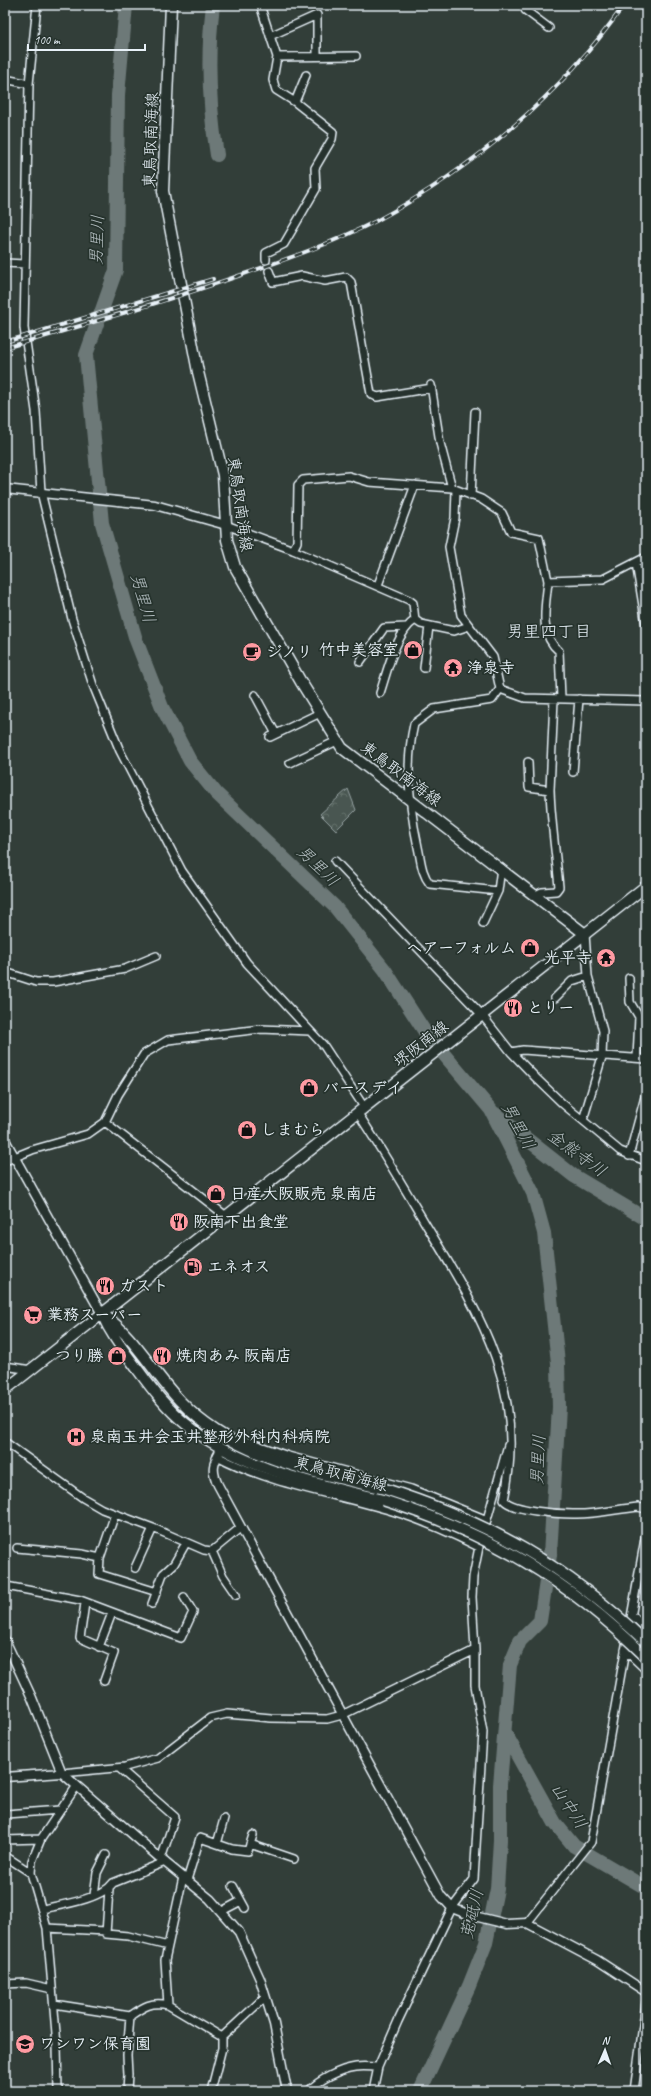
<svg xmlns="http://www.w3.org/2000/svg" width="651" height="2096" viewBox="0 0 651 2096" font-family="Caveat,'Klee One',sans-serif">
<defs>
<pattern id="park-crowns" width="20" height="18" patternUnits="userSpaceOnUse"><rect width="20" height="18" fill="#495651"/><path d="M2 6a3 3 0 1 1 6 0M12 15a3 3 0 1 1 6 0" fill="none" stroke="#636f6b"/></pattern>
</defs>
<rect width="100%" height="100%" fill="#323e39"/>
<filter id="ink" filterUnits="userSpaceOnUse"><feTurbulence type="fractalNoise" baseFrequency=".025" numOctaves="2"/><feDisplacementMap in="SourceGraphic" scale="8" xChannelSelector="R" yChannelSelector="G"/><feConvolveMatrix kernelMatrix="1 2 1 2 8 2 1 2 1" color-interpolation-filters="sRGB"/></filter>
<g filter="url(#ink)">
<path fill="url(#park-crowns)" stroke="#98a4a4" d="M348,789L356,810L336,830L320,814Z"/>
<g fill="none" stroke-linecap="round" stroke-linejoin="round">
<path stroke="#6d7978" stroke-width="14" d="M126,5L118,95L116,270L86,355L102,523L136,640L162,707L190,761L216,793L335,907L385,970L425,1032L491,1110L533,1193L544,1233L558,1363L559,1407L550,1555L540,1621L520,1641L510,1665L500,1785V1840L497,1889L486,1943L469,1986L420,2091
M213,5C207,54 209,106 217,155
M494,1113L574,1176L646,1219
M505,1733L555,1823L574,1846L646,1888"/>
<path stroke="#4d5956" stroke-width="7" stroke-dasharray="7 3.5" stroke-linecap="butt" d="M266,260L269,271"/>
<g stroke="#e8f1f8" stroke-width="10">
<path id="minor" d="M37,5L29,84L24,328L36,411L41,492L72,619L93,685L120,751L182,871L247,963L324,1046L364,1107
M261,5L262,11L277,57L273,80L276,90L295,102L333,132L332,139L315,168L316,189L284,244L266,253V260
M525,5V10L549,28
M270,36L317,15V56
M277,57L356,56
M5,79L29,84
M295,102L306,75
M5,263L25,264
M269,271L273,282L302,276L325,281L346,277L351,282L371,394L377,397L432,388
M431,385L440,443L452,488
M456,490L455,518L449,547L461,615L493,657L500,689L492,700L434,709L414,724C405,764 409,806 418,847C421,860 421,873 430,884L498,891
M471,496L475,412
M226,525L293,550L409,600L413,603L415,620L421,624L454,631L469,626
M293,550L297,542L298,485L303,480L349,476L369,482L452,488L481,499L502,513L511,532L539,538L548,581L603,579L646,557
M636,563L646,624
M548,581C546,605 538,634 559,651L561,698
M378,585L415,485
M360,662L384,628L406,627
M424,668L429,626
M500,689L525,698L646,701
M380,693C387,672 396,632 415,620
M255,695L276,734
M270,737L320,713
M528,762L529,787L550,790C551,823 556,854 559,887L556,891L542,892L536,895
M290,763L337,741
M573,772L579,699
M550,790L554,699
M335,861L482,1015L511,1052L536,1078L563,1104L620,1151L646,1161
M483,923L498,891L501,868
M5,972L36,982H53L125,969L156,956
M629,978L630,1002L639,1017L637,1058
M555,998L572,981L588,976
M511,1052L523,1050L646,1059
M357,1112C381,1148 403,1186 425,1223C480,1314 528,1389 504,1500C513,1511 558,1514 573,1514C594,1515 617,1509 638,1507L646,1509
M583,1120L602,1057L603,1031L588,976L585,934
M105,1122L226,1216
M629,1156L646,1093
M5,1161L32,1150L88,1134L105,1122L118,1095L144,1054L168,1040L261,1029L310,1031
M5,1366L31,1370
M238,1438L288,1456L411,1489L487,1520
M5,1442L83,1498L102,1509L153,1528L204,1550L212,1551L240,1528
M217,1456C272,1485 333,1493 392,1511C422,1520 451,1533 479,1547L473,1577L472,1597L475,1650V1685L483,1732L474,1879L452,1908L398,2021L378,2067L373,2091
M115,1514L100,1558L99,1574L157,1592
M486,1523L508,1445
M17,1548L82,1554L100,1558
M212,1551L223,1576L236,1595
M135,1568L153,1528
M5,1591L6,1586L80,1600L181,1638L193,1612L184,1597
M85,1603L80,1638L114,1653L104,1681
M152,1604L163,1574L174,1564L186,1543
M632,1615L646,1629
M99,1647L112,1613
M625,1650L646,1670
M119,1768L175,1817L161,1859
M62,1773L125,1767L158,1758L210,1718L227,1714L271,1718L327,1719L342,1715L475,1650
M6,1814L60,1810
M5,1840L41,1839
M217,1844L224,1819
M250,1844L294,1859
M5,1856L31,1873
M187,1880L200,1838L232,1849L248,1851L253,1835
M233,1886L245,1908
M109,1889L106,1934L128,1936L168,1946
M94,1895L97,1873L106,1855
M42,1909C60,1905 102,1899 113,1883L165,1862
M222,1911L241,1901
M527,1923L591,1842L646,1533
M47,1928L106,1931
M5,1984L26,1983L52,1989
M54,2004L130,2016C143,2007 151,2001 168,2005L222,2037
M168,2005L165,1960L183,1877
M58,2091L57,2045L47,1928L31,1873L32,1861L41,1839L76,1787
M127,2091L128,2075L127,2055L130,2016
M211,2091L222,2048V2037L265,1997
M309,2091C318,2080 341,2069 356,2067C363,2066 371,2067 378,2067
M634,2091L646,2003"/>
</g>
<g stroke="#e8f1f8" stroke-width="11">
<path id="tertiary" d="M5,489L155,505L226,525
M5,1140L102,1314
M221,1449C213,1464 211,1470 218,1485L441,1896L452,1908L470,1915L507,1924L527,1923L597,1960L646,1992
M5,1640L32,1698L62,1773L161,1859L210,1899L239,1932L260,1979L274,2024L287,2091
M5,1777L62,1773"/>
</g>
<g stroke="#e8f1f8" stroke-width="13">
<path id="secondary" d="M171,5L163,191L198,372L223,475L227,540L235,567L301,682L342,748L585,934
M102,1314C111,1335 124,1351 138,1370C152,1389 167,1409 186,1424C242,1470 315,1483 383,1500
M102,1314C135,1336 154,1375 182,1403C235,1458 314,1472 385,1489
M5,1390L646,886"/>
</g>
<use href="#minor" stroke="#26332d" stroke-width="7"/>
<use href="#tertiary" stroke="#26332d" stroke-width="8"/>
<use href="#secondary" stroke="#26332d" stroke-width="10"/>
<g stroke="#e8f1f8" stroke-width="4">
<path id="rail" d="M5,342L213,279
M5,348C84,325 164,302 241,275C287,259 333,243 376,221C472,169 561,95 624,5"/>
</g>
<use href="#rail" stroke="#26332d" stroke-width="2.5" stroke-dasharray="8" stroke-linecap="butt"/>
<g stroke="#e8f1f8" stroke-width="13" stroke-linecap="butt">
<path id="secondary-bridge" d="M385,1489C491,1523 565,1565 646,1642
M383,1500C490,1534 566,1578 646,1657"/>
</g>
<use href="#secondary-bridge" stroke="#26332d" stroke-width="10"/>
</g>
</g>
<defs>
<g id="shop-disc" transform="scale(1)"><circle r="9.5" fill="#ff9aa2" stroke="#26332d"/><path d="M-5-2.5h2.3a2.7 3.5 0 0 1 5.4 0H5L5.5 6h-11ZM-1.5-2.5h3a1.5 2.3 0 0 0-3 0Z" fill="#111"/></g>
<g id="cafe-disc" transform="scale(1)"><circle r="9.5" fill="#ff9aa2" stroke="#26332d"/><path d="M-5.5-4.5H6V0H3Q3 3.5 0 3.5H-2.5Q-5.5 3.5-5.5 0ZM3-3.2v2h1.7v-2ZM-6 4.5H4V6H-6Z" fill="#111"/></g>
<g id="temple-disc" transform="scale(1)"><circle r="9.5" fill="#ff9aa2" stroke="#26332d"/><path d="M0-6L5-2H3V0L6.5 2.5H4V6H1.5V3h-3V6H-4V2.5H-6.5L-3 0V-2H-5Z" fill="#111"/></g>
<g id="restaurant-disc" transform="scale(1)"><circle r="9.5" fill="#ff9aa2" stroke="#26332d"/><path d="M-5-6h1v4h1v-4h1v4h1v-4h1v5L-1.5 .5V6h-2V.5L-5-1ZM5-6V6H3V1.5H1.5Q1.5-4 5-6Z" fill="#111"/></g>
<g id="fuel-disc" transform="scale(1)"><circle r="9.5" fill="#ff9aa2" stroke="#26332d"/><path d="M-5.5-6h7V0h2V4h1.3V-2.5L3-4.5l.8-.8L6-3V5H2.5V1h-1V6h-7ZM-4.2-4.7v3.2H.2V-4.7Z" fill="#111"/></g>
<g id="supermarket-disc" transform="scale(1)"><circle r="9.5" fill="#ff9aa2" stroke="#26332d"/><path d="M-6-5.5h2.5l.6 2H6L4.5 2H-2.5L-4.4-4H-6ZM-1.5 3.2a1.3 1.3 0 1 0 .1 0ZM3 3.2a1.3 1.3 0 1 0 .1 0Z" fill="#111"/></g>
<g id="hospital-disc" transform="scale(1)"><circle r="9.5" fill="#ff9aa2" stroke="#26332d"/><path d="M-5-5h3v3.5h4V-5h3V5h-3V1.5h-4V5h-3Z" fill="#111"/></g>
<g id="school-disc" transform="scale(1)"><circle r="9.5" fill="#ff9aa2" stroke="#26332d"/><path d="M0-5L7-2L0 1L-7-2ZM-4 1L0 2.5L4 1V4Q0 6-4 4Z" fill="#111"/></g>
</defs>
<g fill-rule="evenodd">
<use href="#shop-disc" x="413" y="650"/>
<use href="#cafe-disc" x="252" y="652"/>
<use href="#temple-disc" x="453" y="668"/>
<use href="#shop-disc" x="530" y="948"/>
<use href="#temple-disc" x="606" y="958"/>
<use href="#restaurant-disc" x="513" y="1008"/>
<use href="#shop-disc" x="309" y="1088"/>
<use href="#shop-disc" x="247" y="1130"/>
<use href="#shop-disc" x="216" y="1194"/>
<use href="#restaurant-disc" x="179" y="1222"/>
<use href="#fuel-disc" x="193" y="1267"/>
<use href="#restaurant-disc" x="105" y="1286"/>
<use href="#supermarket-disc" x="33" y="1315"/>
<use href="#shop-disc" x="117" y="1356"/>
<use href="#restaurant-disc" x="162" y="1356"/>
<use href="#hospital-disc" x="76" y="1437"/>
<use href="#school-disc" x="25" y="2044"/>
</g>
<g text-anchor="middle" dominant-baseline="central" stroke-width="3.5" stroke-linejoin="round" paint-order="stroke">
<g font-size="16" fill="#e8f1f8" stroke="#26332d">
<text transform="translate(151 140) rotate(-88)">東鳥取南海線</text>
<text transform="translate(240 504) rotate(82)">東鳥取南海線</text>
<text transform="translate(401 774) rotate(37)">東鳥取南海線</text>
<text transform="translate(421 1044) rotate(-38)">堺阪南線</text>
<text transform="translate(341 1474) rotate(15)">東鳥取南海線</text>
</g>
<g font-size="16" font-weight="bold" fill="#e8f1f8" stroke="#26332d" text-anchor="start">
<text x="399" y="650" text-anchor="end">竹中美容室</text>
<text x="266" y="652">ジノリ</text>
<text x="467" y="668">浄泉寺</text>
<text x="516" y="948" text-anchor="end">ヘアーフォルム</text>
<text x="592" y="958" text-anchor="end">光平寺</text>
<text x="527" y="1008">とりー</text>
<text x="323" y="1088">バースデイ</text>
<text x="261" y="1130">しまむら</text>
<text x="230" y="1194">日産大阪販売 泉南店</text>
<text x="193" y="1222">阪南下出食堂</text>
<text x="207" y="1267">エネオス</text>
<text x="119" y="1286">ガスト</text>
<text x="47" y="1315">業務スーパー</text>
<text x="103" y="1356" text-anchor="end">つり勝</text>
<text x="176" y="1356">焼肉あみ 阪南店</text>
<text x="90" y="1437">泉南玉井会玉井整形外科内科病院</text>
<text x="39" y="2044">ワンワン保育園</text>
</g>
<g font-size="17" font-style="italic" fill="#b1bbbe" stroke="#26332d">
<text transform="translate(97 240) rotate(-88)">男里川</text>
<text transform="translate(143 598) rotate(74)">男里川</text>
<text transform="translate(318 866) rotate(44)">男里川</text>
<text transform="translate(518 1126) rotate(62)">男里川</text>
<text transform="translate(577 1153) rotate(36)">金熊寺川</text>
<text transform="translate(538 1460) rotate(-87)">男里川</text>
<text transform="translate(569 1806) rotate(57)">山中川</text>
<text transform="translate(472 1914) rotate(-77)">莵砥川</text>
</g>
<g font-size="17" fill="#e8f1f8" stroke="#26332d">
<text x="549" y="631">男里四丁目</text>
</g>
</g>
<rect width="651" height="2096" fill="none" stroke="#26332d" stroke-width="20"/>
<rect x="10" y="10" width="631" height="2076" fill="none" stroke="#e8f1f8" stroke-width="1.5" filter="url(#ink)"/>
<g transform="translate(605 2050) rotate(2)" stroke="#26332d" stroke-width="3" paint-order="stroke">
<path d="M0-3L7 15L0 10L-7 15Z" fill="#e8f1f8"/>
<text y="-6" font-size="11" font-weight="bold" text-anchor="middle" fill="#e8f1f8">N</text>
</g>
<path d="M28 44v6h117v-6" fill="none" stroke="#e8f1f8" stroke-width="2"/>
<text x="34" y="44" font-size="12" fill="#e8f1f8" stroke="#26332d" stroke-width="3" paint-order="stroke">100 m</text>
</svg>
